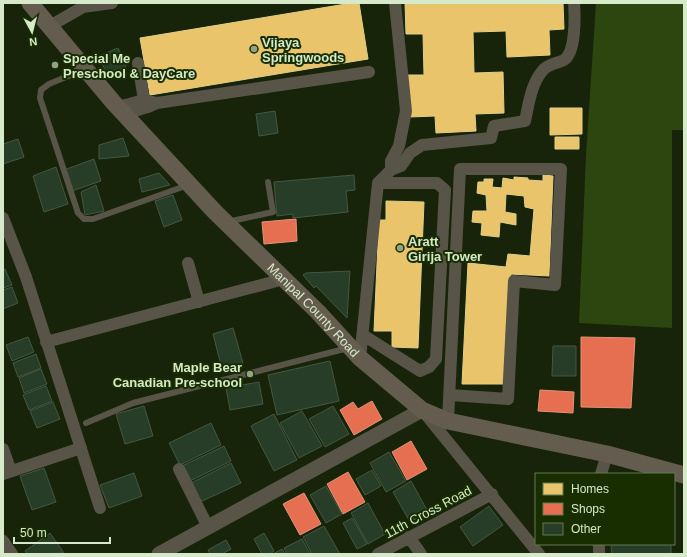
<svg xmlns="http://www.w3.org/2000/svg" width="687" height="557" viewBox="0 0 687 557" font-family="Helvetica,sans-serif">
<rect width="100%" height="100%" fill="#17240a"/>
<path fill="#2d4610" d="M596,3H684V130H672V328L579,323L586,155Z"/>
<path fill="#e9c46a" stroke="#e3cf86" d="M352,3H359L368,59L150,95L140,38Z
M405,3H563L564,29L549,30L550,55L507,57L506,31L473,32L474,73L503,72L504,113L475,114L476,131L436,133L435,116L409,117L408,75H424L423,34H406Z
M550,108H582V134L550,135Z
M555,137H579V149H555Z
M543,175L553,176L549,276L511,274L505,384H462L468,263L506,267L508,254L530,256L534,209L525,207L524,196L506,194L505,212L516,214V225L500,222L499,237L481,235L482,223L472,222L473,211H487L486,195L477,193L478,182H484V179H493L492,187L502,188L503,178L514,180V177L528,178V180L543,181Z
M386,201L424,202L418,348L392,347V331H374L379,220H386Z"/>
<path fill="#e76f51" stroke="#e29475" d="M296,219L297,241L264,244L262,222Z
M581,337L635,338L631,408L581,407Z
M540,390L574,392L573,413L538,411Z
M372,401L382,419L354,435L340,410L353,402L358,409Z
M411,441L427,469L407,480L392,452Z
M348,472L365,502L343,514L327,484Z
M304,493L321,524L300,535L283,504Z"/>
<path fill="#273d27" stroke="#445742" d="M118,48L126,67L107,75L99,56Z
M275,111L278,133L259,136L256,114Z
M123,138L129,156L99,159V145Z
M18,139L24,157L3,164V144Z
M94,159L101,181L72,191L64,170Z
M56,167L68,204L44,212L33,176Z
M159,173L170,185L142,192L139,179Z
M354,175L355,190L346,191L348,212L293,218V214L277,216L274,182Z
M96,185L104,211L85,215L81,192Z
M173,195L182,220L164,227L155,201Z
M5,269L12,285L3,288V270Z
M350,271L347,318L316,286L314,288L303,275L306,273Z
M12,287L18,303L3,309V290Z
M233,328L243,363L222,369L213,334Z
M28,337L34,352L12,361L6,345Z
M553,346H576V376H552Z
M36,354L41,368L18,377L13,363Z
M330,361L339,401L277,415L268,375Z
M41,369L47,384L24,393L19,378Z
M259,382L263,404L230,410L226,388Z
M46,386L52,401L29,410L23,395Z
M53,402L60,419L37,428L30,411Z
M144,406L153,436L125,444L116,414Z
M333,406L349,434L325,447L309,419Z
M302,411L322,446L299,458L280,423Z
M274,414L297,460L274,471L251,426Z
M211,423L221,445L180,465L169,443Z
M224,446L231,461L190,481L182,466Z
M389,452L406,481L386,492L370,463Z
M231,463L241,483L200,502L191,483Z
M44,468L56,502L32,510L20,476Z
M372,470L381,486L365,495L356,479Z
M134,473L142,496L109,508L100,485Z
M411,481L428,512L410,522L393,492Z
M326,486L342,514L326,523L310,495Z
M368,503L385,534L368,544L351,513Z
M489,506L503,525L473,546L460,527Z
M352,518L367,544L357,549L343,523Z
M324,526L340,554H312L303,537Z
M50,533L64,553L27,554L25,551Z
M264,533L274,551L270,554H262L254,539Z
M302,539L310,554H287L284,548Z
M226,540L231,549L222,554H210L208,550Z
M611,544H671V554H612Z
M282,549L285,554H273Z"/>
<g fill="none" stroke-linecap="round" stroke-linejoin="round">
<path stroke="#585447" stroke-width="6" d="M83,70L49,84L41,90L40,98L78,213L84,219H93L188,185
M227,222L273,212L268,182
M86,423L133,403L348,348"/>
<path stroke="#585447" stroke-width="12" d="M50,26L83,7L112,3
M138,63L144,100
M118,107L144,100L157,103L369,72
M124,114L148,107L157,103
M391,170V161L399,146L406,111L395,3
M378,183L391,170L401,166L410,153L422,145L491,138L494,126L525,121C529,103 531,83 544,69C549,64 558,63 564,60C576,52 575,16 574,3
M3,218L26,277L100,508
M188,263L199,302
M363,335L420,371L429,367L436,359L445,190L437,183H378
M46,342L284,279
M360,358L378,183
M423,411L539,554
M448,421L460,169H561L555,285L514,281L508,399L450,395
M3,449L11,471
M179,469L208,527
M3,474L81,448
M601,474L607,454
M409,537L421,554
M3,541L12,554
M378,554L492,494
M599,554V544"/>
<path stroke="#585447" stroke-width="15" d="M159,554L422,410"/>
<path stroke="#645d4f" stroke-width="17" id="s1" d="M30,3L113,102L215,212L318,312L360,358L422,410L448,421L607,454L684,475"/>
</g>
<g fill="#93a486" stroke="#182e00" stroke-width="1.5">
<circle cx="254" cy="49" r="4"/>
<circle cx="55" cy="65" r="4"/>
<circle cx="400" cy="248" r="4"/>
<circle cx="250" cy="374" r="4"/>
</g>
<g text-anchor="middle" dominant-baseline="central" stroke-width="4" stroke-linejoin="round" paint-order="stroke">
<g font-size="13" font-weight="bold" fill="#d6e9c8" stroke="#182e00" text-anchor="start">
<text x="262" y="42">Vijaya<tspan x="262" dy="15">Springwoods</tspan></text>
<text x="63" y="58">Special Me<tspan x="63" dy="15">Preschool &amp; DayCare</tspan></text>
<text x="408" y="241">Aratt<tspan x="408" dy="15">Girija Tower</tspan></text>
<text x="242" y="367" text-anchor="end">Maple Bear<tspan x="242" dy="15">Canadian Pre-school</tspan></text>
</g>
<g font-size="13" fill="#d6e9c8" stroke="#182e00">
<text stroke="none"><textPath href="#s1" startOffset="418">Manipal County Road</textPath></text>
<text transform="translate(428 512) rotate(-28)">11th Cross Road</text>
</g>
</g>
<rect width="687" height="557" fill="none" stroke="#d6e9c8" stroke-width="8"/>
<rect x="535" y="473" width="140" height="72" fill="#182e00" stroke="#647950"/>
<rect x="543" y="483" width="20" height="12" fill="#e9c46a" stroke="#647950"/>
<text x="571" y="493" font-size="12" fill="#d6e9c8">Homes</text>
<rect x="543" y="503" width="20" height="12" fill="#e76f51" stroke="#647950"/>
<text x="571" y="513" font-size="12" fill="#d6e9c8">Shops</text>
<rect x="543" y="523" width="20" height="12" fill="#273d27" stroke="#647950"/>
<text x="571" y="533" font-size="12" fill="#d6e9c8">Other</text>
<g transform="translate(32 32) rotate(173)" stroke="#182e00" stroke-width="3" paint-order="stroke">
<path d="M0-3L7 15L0 10L-7 15Z" fill="#d6e9c8"/>
<text y="-6" font-size="11" font-weight="bold" text-anchor="middle" fill="#d6e9c8">N</text>
</g>
<path d="M14 537v6h96v-6" fill="none" stroke="#d6e9c8" stroke-width="2"/>
<text x="20" y="537" font-size="12" fill="#d6e9c8" stroke="#182e00" stroke-width="3" paint-order="stroke">50 m</text>
</svg>
